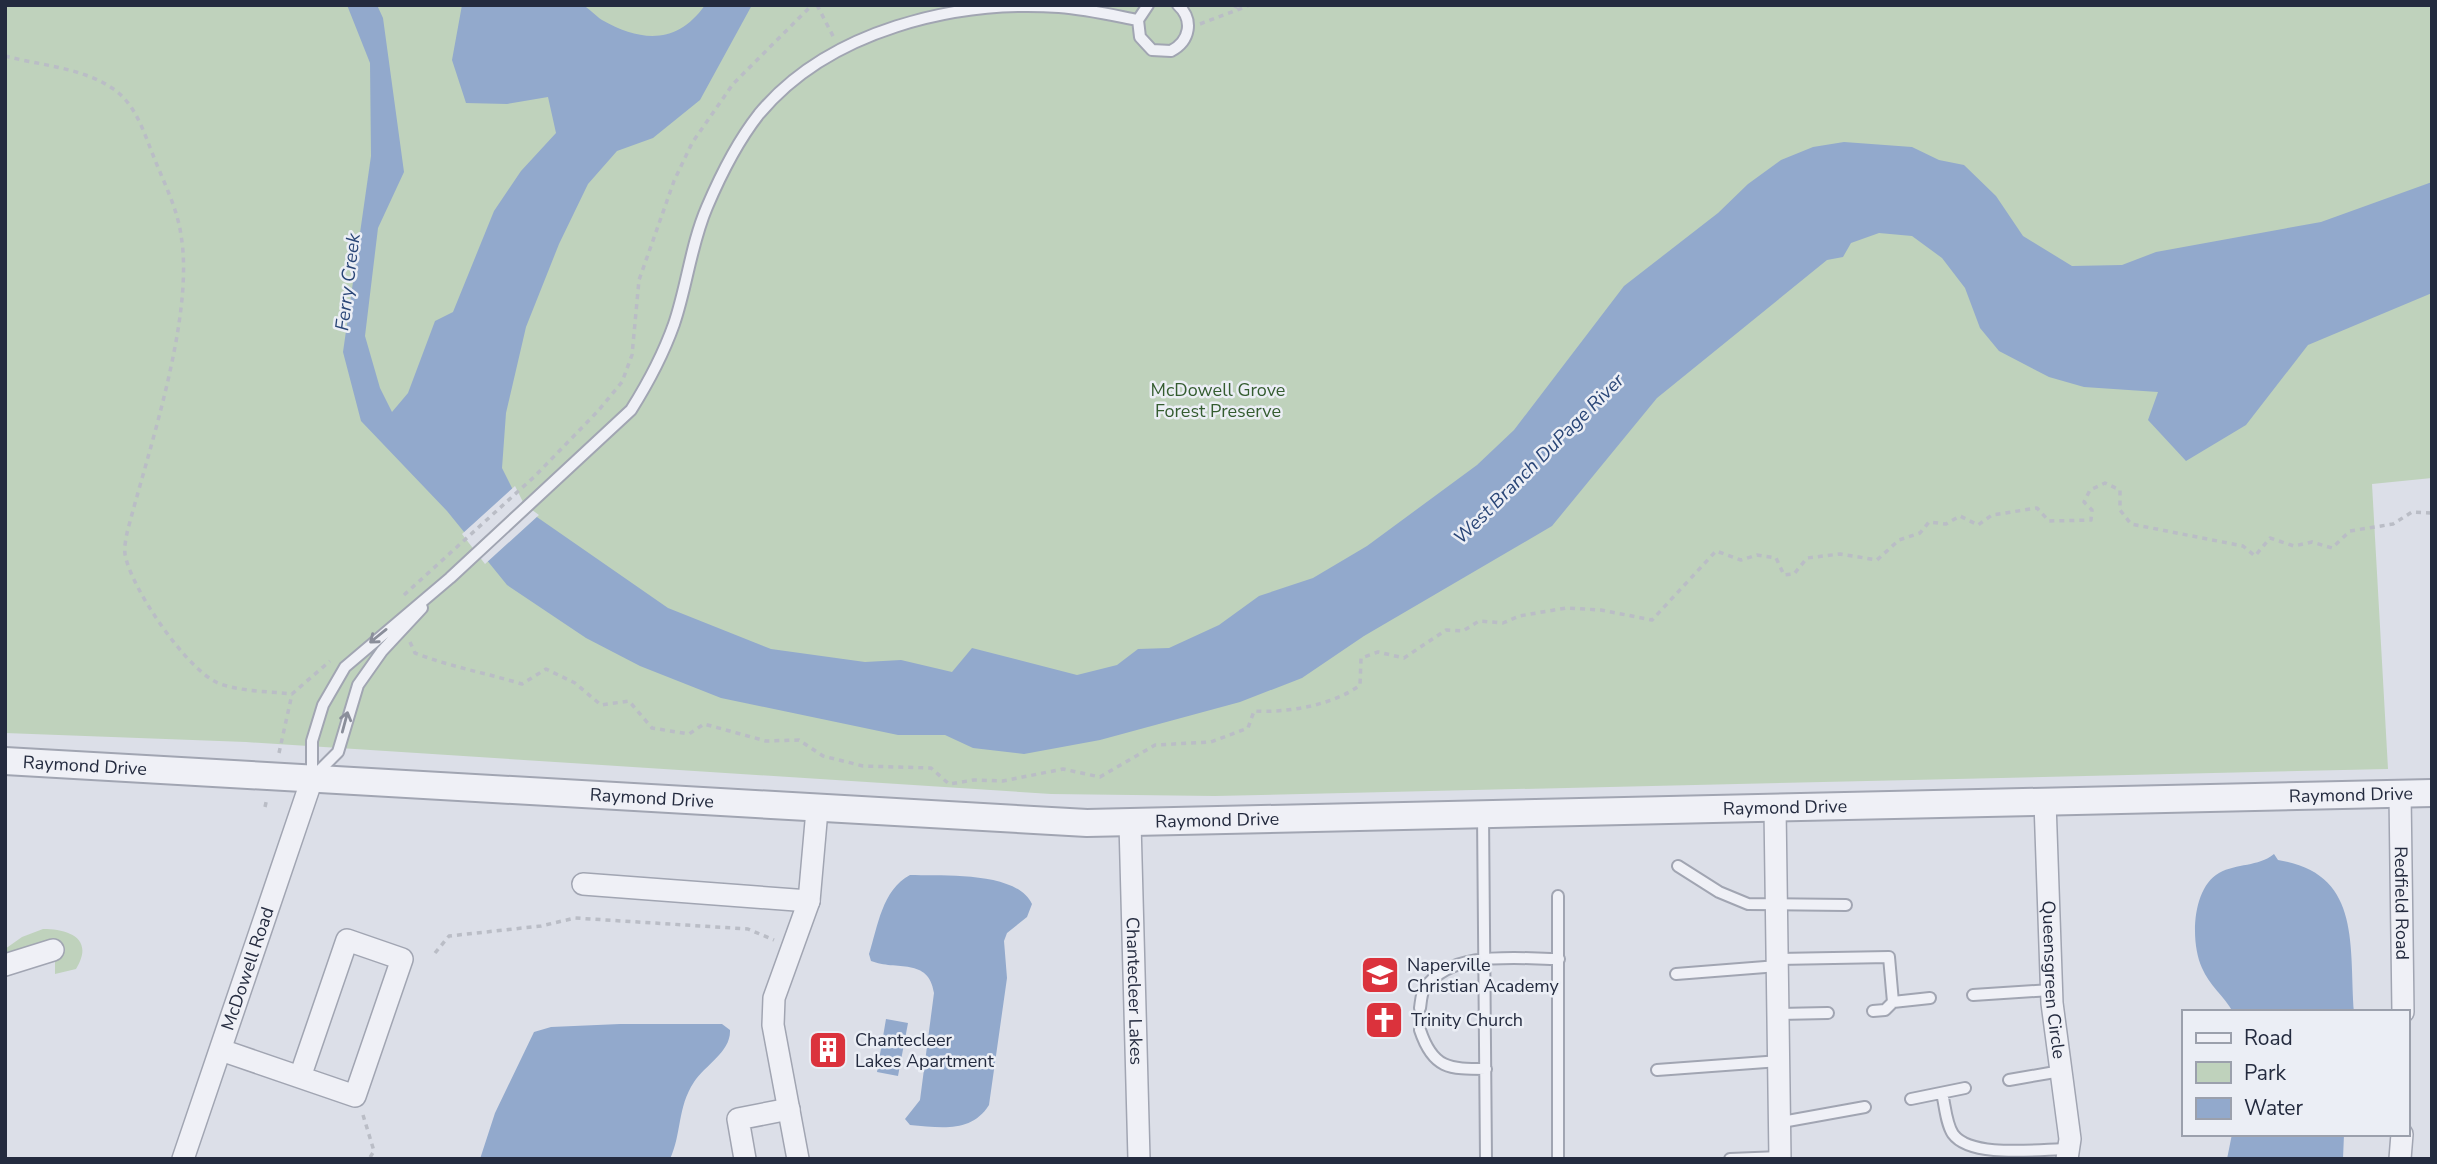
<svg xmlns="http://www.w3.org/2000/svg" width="2437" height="1164" viewBox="0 0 2437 1164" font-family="'Nunito Sans',sans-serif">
<rect width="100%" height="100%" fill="#dcdfe8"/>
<path fill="#bfd2bc" d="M5,5H2432V478L2372,484L2388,769L1215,796L1051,794L246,742L5,733Z
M43,929C68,929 95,938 76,969L55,974V958L5,974V949L22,937Z"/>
<path fill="#92a9cc" d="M347,5H377L383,18L404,172L378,228L365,336L380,388L392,412L408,393L435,321L453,312L494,211L521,171L556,133L548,97L507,104L466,103L452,60L462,5C501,5 542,1 581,5C588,6 595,16 602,20C641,42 677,45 705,5H752L700,100L653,138L617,151L588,184L559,244L526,327L506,413L502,468L521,506L668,608L771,649L865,662L901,660L952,672L972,648L1077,675L1117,665L1138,649L1169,648L1219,625L1259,596L1313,578L1367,546L1477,465L1514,430L1624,286L1718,213L1748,184L1781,160L1813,147L1844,142L1912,147L1939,160L1964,165L1996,196L2023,236L2072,266L2122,265L2156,252L2321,222L2432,182V293L2308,345L2246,425L2186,461L2148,420L2158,392L2084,387L2049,377L1999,351L1980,328L1965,288L1942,258L1912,236L1879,233L1851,243L1843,257L1827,260L1657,398L1552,526L1364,636L1302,678L1240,702L1100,740L1024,754L973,748L945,735H898L721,698L640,666L586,638L507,585L447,511L361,421L343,352L371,156L370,63Z
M2274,854L2278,860C2362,873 2349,945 2354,1012H2233C2224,996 2209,985 2202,968C2190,942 2192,888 2219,873C2237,863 2258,867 2274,854Z
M910,875C942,876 1017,871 1032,904L1027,917L1007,933L1004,941L1007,978L989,1105C971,1134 939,1127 910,1125L905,1119L920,1100L934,993C929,957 896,971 871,961L869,954C878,926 882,890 910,875Z
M886,1019L908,1023L898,1076L877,1072Z
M620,1024H722L730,1030C731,1052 705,1065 694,1082C677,1108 682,1133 670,1159H480L495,1113L534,1032L551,1027Z
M2232,1134H2344L2343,1159H2227Z"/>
<path fill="#dcdfe8" d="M515,486L524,504L539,515L485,564L462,534Z"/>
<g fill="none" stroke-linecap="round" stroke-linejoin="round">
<g stroke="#a1a5b2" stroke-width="14">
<path id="service" d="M1148,5L1138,20L1140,37L1152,50L1171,51C1190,41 1194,20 1178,5
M314,776L338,752L358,685L382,651L422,608
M312,779V741L323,705L345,667L450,578L631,410C648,383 663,355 674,324C687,286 691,244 707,207C721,174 737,142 759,114C829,30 955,0 1059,7C1086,9 1112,15 1138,20
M1483,815L1486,1159
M1678,866L1719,892L1748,904L1846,905
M1558,896V1159
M1778,959L1889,957L1893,1002L1930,998
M1676,974L1778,966
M1973,995L2051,990
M1420,1008C1421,1002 1421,993 1425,988C1452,949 1518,959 1559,959
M1873,1011L1885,1010L1893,1002
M1779,1014L1828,1013
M1420,1030C1433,1069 1449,1069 1486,1069
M1657,1070L1780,1061
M2009,1080L2061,1071
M1942,1093C1945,1105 1946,1124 1953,1134C1971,1159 2041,1149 2069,1149
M1911,1099L1965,1088
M1782,1122L1865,1107
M1730,1159L1780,1157"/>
</g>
<g stroke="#a1a5b2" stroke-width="24">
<g id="minor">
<path id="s1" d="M2400,793L2403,1012"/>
<path id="s2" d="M2045,802L2052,1003L2070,1139L2067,1159"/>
<path d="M1775,808L1780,1159"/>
<path id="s3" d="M1130,823L1139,1159"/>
<path d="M583,884L809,901"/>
<path d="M5,965L53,950"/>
<path d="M221,1050L355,1096L402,959L347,940L300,1077"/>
<path id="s4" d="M183,1159L312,779"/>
<path d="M745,1159L738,1119L789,1109"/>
<path d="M798,1159L773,1025L774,998L809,901L817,810"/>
<path d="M2400,1159L2402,1134"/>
</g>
</g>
<g stroke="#a1a5b2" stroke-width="30">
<g id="tertiary">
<path id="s5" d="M5,761L1087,823L2432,793"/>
</g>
</g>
<path stroke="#babdc6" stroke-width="3.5" stroke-dasharray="5 5" stroke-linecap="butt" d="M817,5L834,38
M1233,5L1240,9
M1200,24L1250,5
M5,56C39,65 83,68 112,88C135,103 143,130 153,155C163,181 177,207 181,235C195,317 148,451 127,533C126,539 124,547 125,554C130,587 187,670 218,683C241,692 268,691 292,694L330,661
M404,595L535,476L598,411L622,382L632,355L639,280L674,181L692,143L733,84L812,5
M410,642L415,653C451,667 486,673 522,684L546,669L575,683L601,705L629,701L652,728L689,734L704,724L766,741L799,740L823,756L863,766L931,768L949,784L974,780L1003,781L1063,769L1100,777L1155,745L1211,742L1248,728L1254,711C1287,713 1334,705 1360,685L1361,658L1378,652L1404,658L1446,630L1463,631L1479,621L1503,623L1519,616L1566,608L1601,610L1652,620L1716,551L1741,560L1757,555L1776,558L1784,575L1794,574L1807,558L1840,554L1877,560L1899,540L1920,533L1929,522L1946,524L1960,516L1978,525L1992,515L2037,508L2049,521L2091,520L2092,510L2084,502L2090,490L2105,483L2120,490V510L2131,524L2243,546L2255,556L2270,538L2294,546L2312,542L2332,548L2350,531L2393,524L2412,512L2432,513
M279,753L292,694
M265,807L267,798
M435,953L449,936L541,926L575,918L748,929L774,940
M363,1115L374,1151L369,1159"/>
<use href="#service" stroke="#eff0f6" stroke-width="10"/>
<use href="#minor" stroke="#eff0f6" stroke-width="21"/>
<use href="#tertiary" stroke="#eff0f6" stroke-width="26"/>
</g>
<defs><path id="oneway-shaft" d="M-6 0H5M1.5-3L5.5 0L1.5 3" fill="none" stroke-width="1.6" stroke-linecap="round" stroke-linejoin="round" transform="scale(1.75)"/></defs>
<g stroke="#8a8e9a">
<use href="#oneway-shaft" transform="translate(378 636) rotate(141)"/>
<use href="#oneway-shaft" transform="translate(345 722) rotate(-75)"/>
</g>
<defs>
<g id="school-square" transform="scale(2.0125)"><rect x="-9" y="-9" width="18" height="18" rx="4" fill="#db323c" stroke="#ebeef5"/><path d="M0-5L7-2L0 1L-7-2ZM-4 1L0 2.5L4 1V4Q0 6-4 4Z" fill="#fff"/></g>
<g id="church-square" transform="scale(2.0125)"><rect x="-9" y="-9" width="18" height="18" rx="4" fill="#db323c" stroke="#ebeef5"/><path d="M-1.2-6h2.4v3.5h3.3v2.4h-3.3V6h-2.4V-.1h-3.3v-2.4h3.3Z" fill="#fff"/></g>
<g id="building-square" transform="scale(2.0125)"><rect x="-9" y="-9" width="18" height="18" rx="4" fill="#db323c" stroke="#ebeef5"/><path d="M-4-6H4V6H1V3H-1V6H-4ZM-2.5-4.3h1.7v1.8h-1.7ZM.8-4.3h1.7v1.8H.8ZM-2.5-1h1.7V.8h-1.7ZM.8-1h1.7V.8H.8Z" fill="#fff"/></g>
</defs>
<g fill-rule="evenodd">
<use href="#school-square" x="1380" y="975"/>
<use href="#church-square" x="1384" y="1020"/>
<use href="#building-square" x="828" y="1050"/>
</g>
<g text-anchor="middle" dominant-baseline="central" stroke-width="5" stroke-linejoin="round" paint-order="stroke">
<g font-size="18" fill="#345c30" stroke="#ebeef5">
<text x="1218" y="390">McDowell Grove<tspan x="1218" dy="21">Forest Preserve</tspan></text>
</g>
<g font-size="18" fill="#242b3f" stroke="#ebeef5">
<text stroke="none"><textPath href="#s5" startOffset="80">Raymond Drive</textPath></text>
<text stroke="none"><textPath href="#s5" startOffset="2348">Raymond Drive</textPath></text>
<text stroke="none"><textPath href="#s5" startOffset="648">Raymond Drive</textPath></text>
<text stroke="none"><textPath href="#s5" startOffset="1782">Raymond Drive</textPath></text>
<text stroke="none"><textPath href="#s5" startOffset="1214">Raymond Drive</textPath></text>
<text stroke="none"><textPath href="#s1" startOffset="110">Redfield Road</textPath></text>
<text stroke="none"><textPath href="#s4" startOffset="201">McDowell Road</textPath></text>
<text stroke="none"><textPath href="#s2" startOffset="178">Queensgreen Circle</textPath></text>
<text stroke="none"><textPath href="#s3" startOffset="168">Chantecleer Lakes</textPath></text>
</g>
<g font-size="18" fill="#242b3f" stroke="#ebeef5" text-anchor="start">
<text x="1407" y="965">Naperville<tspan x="1407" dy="21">Christian Academy</tspan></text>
<text x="1411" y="1020">Trinity Church</text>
<text x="855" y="1040">Chantecleer<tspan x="855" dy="21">Lakes Apartment</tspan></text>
</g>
<g font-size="19" font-style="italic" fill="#2a4677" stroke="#ebeef5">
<text transform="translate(348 282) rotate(-83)">Ferry Creek</text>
<text transform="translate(1539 459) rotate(-45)">West Branch DuPage River</text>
</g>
</g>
<rect width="2437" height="1164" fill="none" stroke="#242b3f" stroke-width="14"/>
<rect x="2182" y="1010" width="228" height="126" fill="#ebeef5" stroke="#9ba0ac" stroke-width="2"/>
<rect x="2196" y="1033" width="35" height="10" fill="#eff0f6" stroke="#9ba0ac" stroke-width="2"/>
<text x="2244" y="1045" font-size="21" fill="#242b3f">Road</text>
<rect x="2196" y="1062" width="35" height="21" fill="#bfd2bc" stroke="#9ba0ac" stroke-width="2"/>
<text x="2244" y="1080" font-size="21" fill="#242b3f">Park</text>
<rect x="2196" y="1098" width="35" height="21" fill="#92a9cc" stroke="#9ba0ac" stroke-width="2"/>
<text x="2244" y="1115" font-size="21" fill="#242b3f">Water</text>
</svg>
